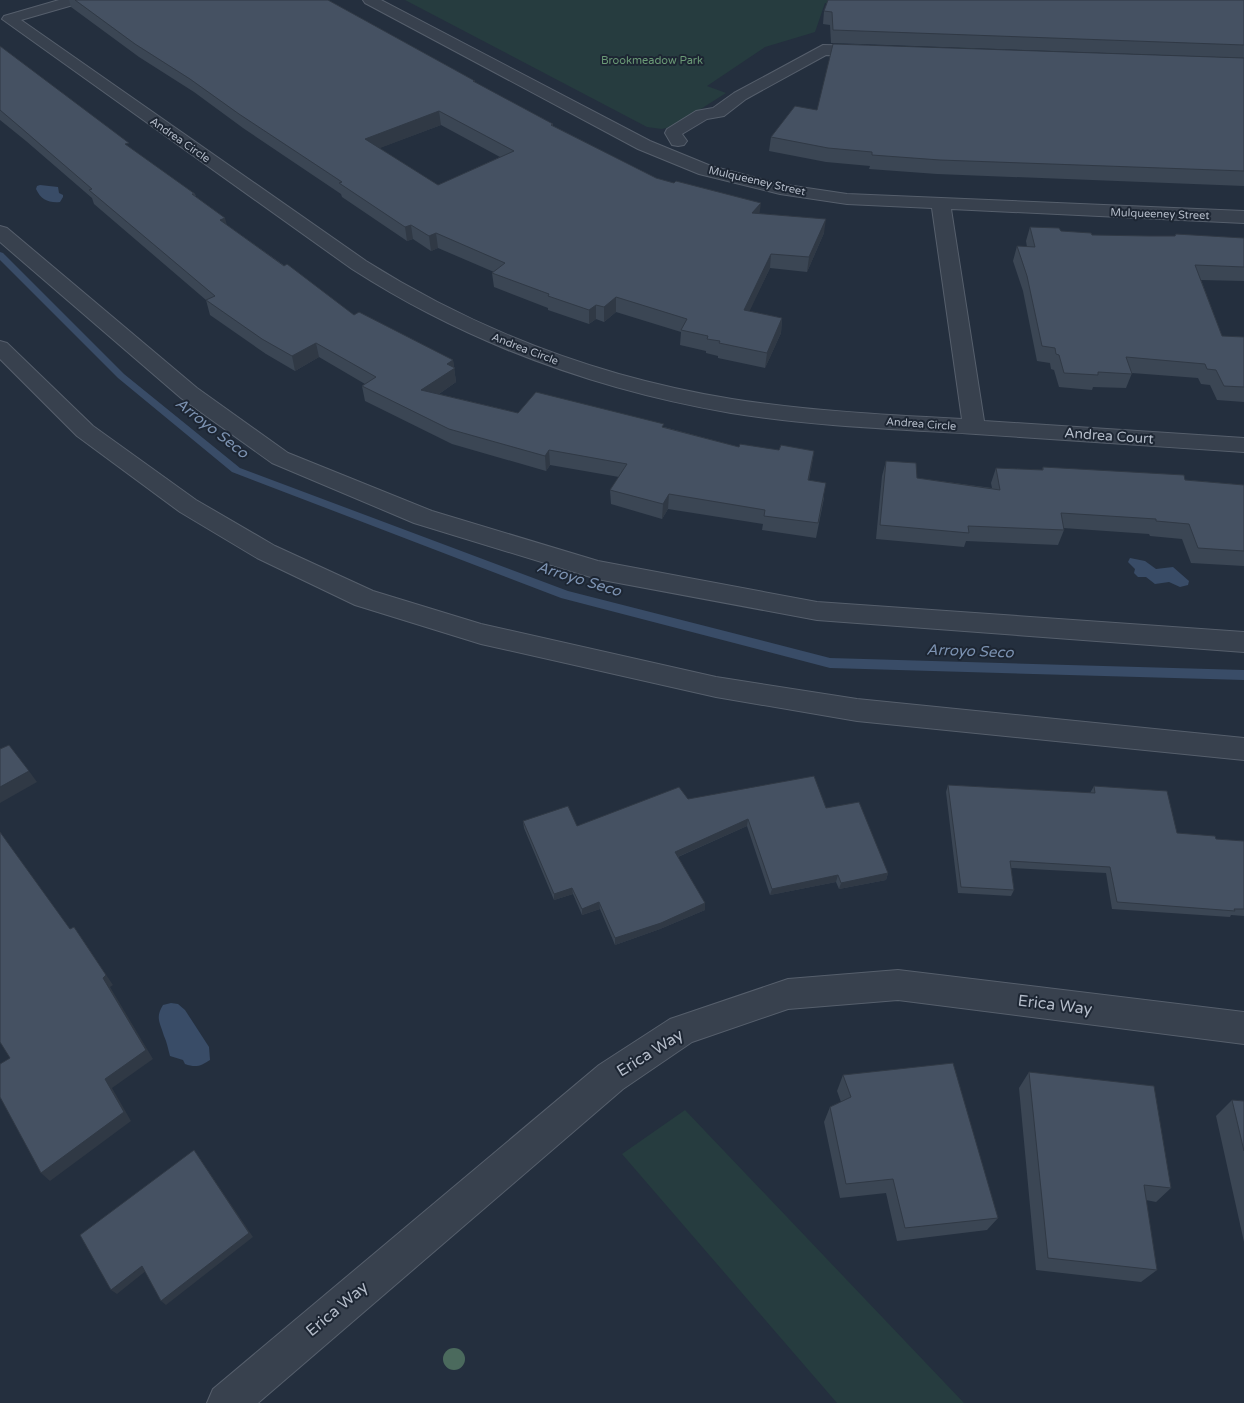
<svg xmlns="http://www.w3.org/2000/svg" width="1244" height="1403" viewBox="0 0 1244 1403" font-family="'Varela Round',sans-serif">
<rect width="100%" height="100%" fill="#242f3e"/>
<path fill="#263c3f" d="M405,0H1244V19L973,12L975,52H960L955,13L825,3L815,32L765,47L707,86L726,93L674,126L662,129L647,127Z
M685,1110L964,1403H837L622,1154Z"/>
<path fill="#394c67" d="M40,185L58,187L59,193L63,195V197L60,202C49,203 41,200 36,189L37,186Z
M1130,558L1145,561L1156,569L1173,567L1189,581L1188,585L1180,587L1169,582L1155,584L1146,577H1138L1134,573L1135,569L1128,562Z
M171,1003L178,1004L185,1010L209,1047L210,1060C201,1066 196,1068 185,1064L183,1060L170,1056C168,1049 167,1042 164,1036C160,1022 155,1018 163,1005Z"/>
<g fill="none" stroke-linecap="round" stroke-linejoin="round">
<path fill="#394c67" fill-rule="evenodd" d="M0,252L3,253L124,374L240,468L568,591L830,658L1244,670V680L830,668L561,598L232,472L118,378L0,260Z"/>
<g stroke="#565f6c" stroke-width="2">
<path id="minor" d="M59,0H82L80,3L21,20L366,261C477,331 602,378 732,399C808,411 885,415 962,419L932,208L847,204L780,194L699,174L638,149L365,3L363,0H381L650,141L711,166L780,184L847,194L1244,211V223L951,209L984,421L1244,438V452C1155,446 1065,440 976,434C894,429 812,426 731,413C597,390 467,343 352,269L2,19L4,16Z
M823,45L868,46L873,48L876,51L873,54L868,56L826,55L746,99L724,116L707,119L682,134L687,141L684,145L678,146L672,145L665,133L667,129L696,111L713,108L734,93Z
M0,226L7,228L197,388L288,453L432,511L598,561L817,602L1244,632V652L817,620L597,579L414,523L272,463L181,398L0,242Z
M0,341L7,343L93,426L196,500L275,546L373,591L481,624L716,677L857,699L1244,738V760L857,721L716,697L481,644L355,605L257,558L180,512L77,436L0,359Z
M898,970L1244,1012V1044L898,1000L788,1009L692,1042L623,1089L258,1403H207L213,1389L599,1065L670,1019L788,979Z"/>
</g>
<use href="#minor" fill="#38414e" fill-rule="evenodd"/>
</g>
<circle fill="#4b6a5d" cx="454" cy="1359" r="11"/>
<path fill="#3b4654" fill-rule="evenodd" d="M69,0H328L475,81V83L553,124V126L656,178L760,214L824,233L807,272L770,268L749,311L782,318L781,333L765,368L718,358V356L706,353V351L680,345L681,332L616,312L604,322L596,319L589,324L548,310V308L494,287L492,273L494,272L438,248L431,251L413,239L407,241L342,197L341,194L243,128L194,92L139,57L71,7ZM441,125L500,157L438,185L379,148Z
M1244,0V58L831,43L830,25L823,24L824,11Z
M0,46L130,148L195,194L196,197L227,225L354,315L453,360L456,382L439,394L518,413L664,427L739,447L779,450L814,451L809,480L824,498L816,538L762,530L763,524L668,509L662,519L611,504L610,490L619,477L550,465L546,471L452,444L365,401L362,386L365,384L319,357L295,371L266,354L210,315L206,300L94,204L92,198L26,141L0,120Z
M1244,58V186L937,174L869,169L870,166L826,162L769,151L771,137L817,110Z
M1030,227L1092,235L1244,238V281L1201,280L1222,336L1244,337V402L1217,400L1210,385L1201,384L1198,378L1132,373L1126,388L1093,387L1092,390L1059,387L1054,370L1051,369L1050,363L1037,361L1023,291L1013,261L1017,246L1027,247L1026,241Z
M886,461L917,478L992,488L991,483L996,468L1042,470L1043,467L1244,485V566L1191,563L1182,539L1150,536L1149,534L1063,528L1064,530L1058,545L966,541L964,547L876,539L882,476Z
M948,785L1090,793L1094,786L1177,833L1216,839L1244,841V916L1231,915L1230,917L1112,909L1106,873L1011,868L1014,890L1011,896L958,893L946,792Z
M688,799L826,808L888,873L886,880L839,889L836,882L770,895L747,826L678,857L705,903V910L660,929L615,945L600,909L582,915L573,894L554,900L524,828L523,821L577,826Z
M1029,1072L1171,1188L1156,1202L1146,1200L1157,1270L1141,1282L1036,1270L1019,1088Z
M843,1075L998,1218L987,1230L897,1241L886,1193L840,1198L824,1122L830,1107L841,1102L837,1091Z
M1232,1100L1244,1101V1242L1216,1116Z"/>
<path fill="#303945" d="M439,111L441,125L367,153L365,139Z
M761,203L759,217L752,213Z
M225,218L229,233L220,220Z
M826,219L824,233L807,272L809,257Z
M411,225L413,239L407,241L405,227Z
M436,233L438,248L431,251L429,236Z
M771,254L770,268L743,325L744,310Z
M616,297V312L604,322V307Z
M596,305V319L589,324V310Z
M782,318L781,333L765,368L767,353Z
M316,343L319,357L295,371L292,356Z
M453,360L456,382L423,405L421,390L447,364Z
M549,450L550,465L546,471L545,456Z
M814,451L812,465L806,494L808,480Z
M669,494L668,509L662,519L663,504Z
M29,771L37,782L0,803V787Z
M748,819L747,826L675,858V852Z
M888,873L886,880L839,889L841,883Z
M838,875L836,882L770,895L772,889Z
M572,888L573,894L554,900V894Z
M599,902L600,909L582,915V909Z
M705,903V910L660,929L615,945V938Z
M74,927L113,985L110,987L153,1059L112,1088L131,1121L50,1181L41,1173L105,1079Z
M194,1150L253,1237L166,1305L161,1301Z
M142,1266L147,1270L117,1294L111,1290Z"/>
<path fill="#455162" stroke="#303945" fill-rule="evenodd" d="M75,0H328L475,81H473L553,124L551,125L656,178L674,183L676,181L761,203L752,213L826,219L809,257L771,254L744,310L782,318L767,353L719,343L720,341L707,339L708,336L681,330L687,319L616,297L604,307L596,305L589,310L548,296L549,294L492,273L505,263L436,233L429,236L411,225L405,227L339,183L342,182L239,114L190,79L135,44ZM439,111L514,151L438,185L365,139Z
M828,0H1244V45L833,30L832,12L824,11Z
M833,44L1244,58V171L940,160L872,155V152L828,148L771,137L795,106L817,110Z
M0,46L129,143L125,144L195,194H192L225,218L220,220L284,266L287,264L354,315L359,312L453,360L447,364L455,368L421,390L518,413L536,392L664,424L662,427L739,447L740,444L779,450L781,445L814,451L808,480L826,483L818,523L764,516L765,510L669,494L663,504L610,490L627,464L549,450L545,456L449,429L362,386L376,377L316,343L292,356L262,339L206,300L215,296L89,190L92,189L20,127L0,110Z
M1030,227L1059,228L1061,231L1091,233L1092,235L1149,236H1175L1176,234L1244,238V267L1195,265L1222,336L1244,337V387L1224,386L1216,370L1207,369L1205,364L1126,357L1132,374L1098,372V375L1064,373L1059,355L1056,354L1055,348L1042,346L1027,276L1017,246L1035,247Z
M886,461L916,463L917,478L1000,490L996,468L1043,470V467L1184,475L1185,480L1244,485V551L1198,548L1189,524L1156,521V519L1061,513L1064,530L968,526L969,533L880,525Z
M9,745L29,771L0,787V749Z
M814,776L826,808L859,802L888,873L841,883L838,875L772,889L748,819L675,852L705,903L661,923L615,938L599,902L582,909L572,888L554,894L523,821L568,806L577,826L679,787L688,799Z
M948,785L1095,793L1094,786L1167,791L1177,833L1215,836L1216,839L1244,841V909H1234L1235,911L1117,902L1110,867L1010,861L1014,890L961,887Z
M0,832L70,929L74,927L106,975L103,978L146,1050L105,1079L124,1112L41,1173L0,1097V1064L10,1058L0,1042Z
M953,1063L998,1218L905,1228L893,1179L846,1184L830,1107L851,1097L843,1075Z
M1029,1072L1154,1086L1171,1188L1144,1185L1157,1270L1048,1258Z
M1232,1100L1244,1101V1151Z
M194,1150L249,1233L161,1301L142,1266L111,1290L80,1235Z"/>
<g text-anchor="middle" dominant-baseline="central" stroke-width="4" stroke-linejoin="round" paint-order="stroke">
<g font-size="11" fill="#6b9a76" stroke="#1d2633">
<text x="652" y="60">Brookmeadow Park</text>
</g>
<g font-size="11" fill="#b4bcc9" stroke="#1d2633">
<text transform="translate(180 140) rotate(35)">Andrea Circle</text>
<text transform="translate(757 181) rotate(13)">Mulqueeney Street</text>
<text transform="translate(1160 214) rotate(2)">Mulqueeney Street</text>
<text transform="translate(525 349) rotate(21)">Andrea Circle</text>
<text transform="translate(921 424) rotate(4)">Andrea Circle</text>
</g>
<g font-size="14" fill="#b4bcc9" stroke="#1d2633">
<text transform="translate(1109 436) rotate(4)">Andrea Court</text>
</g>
<g font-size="15" font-style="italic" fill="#7c92b1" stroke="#1d2633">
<text transform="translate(212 428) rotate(38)">Arroyo Seco</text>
<text transform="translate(579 579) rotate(17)">Arroyo Seco</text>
<text transform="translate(970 651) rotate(2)">Arroyo Seco</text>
</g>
<g font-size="16" fill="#b4bcc9" stroke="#1d2633">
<text transform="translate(1055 1005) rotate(7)">Erica Way</text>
<text transform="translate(650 1053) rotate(-32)">Erica Way</text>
<text transform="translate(337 1309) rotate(-40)">Erica Way</text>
</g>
</g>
</svg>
